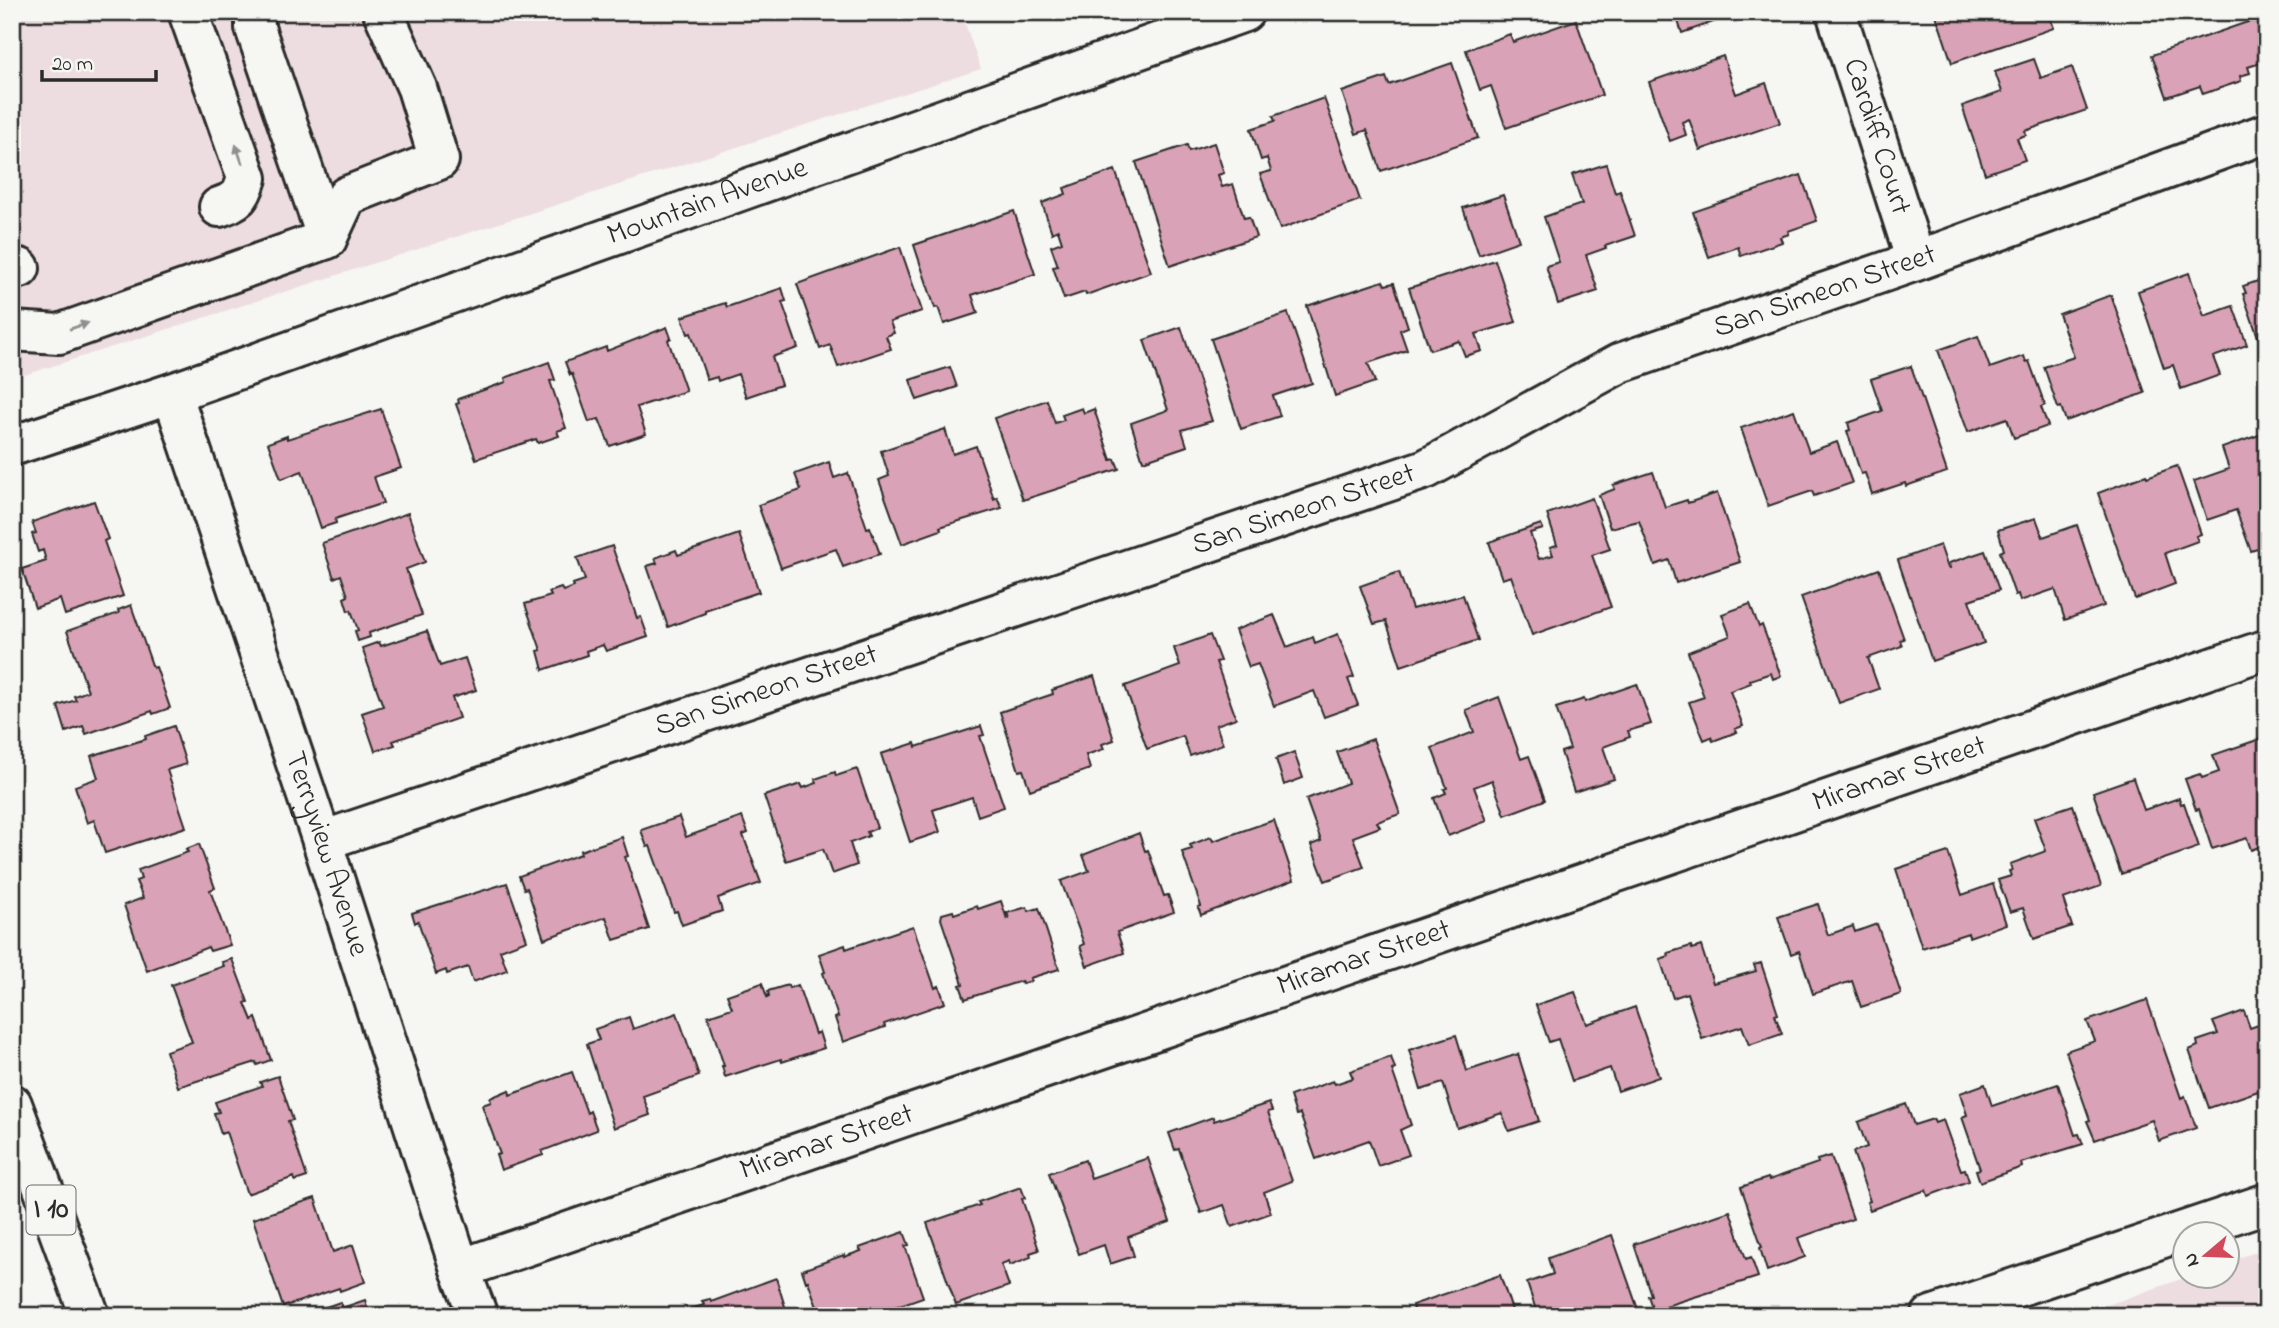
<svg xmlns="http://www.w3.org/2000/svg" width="2279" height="1328" viewBox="0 0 2279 1328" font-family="'Indie Flower',sans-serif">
<rect width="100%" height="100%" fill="#f6f6f2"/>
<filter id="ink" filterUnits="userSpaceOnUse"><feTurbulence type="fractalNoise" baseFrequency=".0143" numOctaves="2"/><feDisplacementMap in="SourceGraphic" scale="14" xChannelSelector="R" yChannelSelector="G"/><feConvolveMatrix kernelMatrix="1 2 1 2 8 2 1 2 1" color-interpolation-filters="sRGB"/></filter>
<g filter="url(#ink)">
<path fill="#eddde0" d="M12,12H961L981,69L12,379Z
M2267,1248V1316H2076L2190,1276H2226L2227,1262Z"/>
<path fill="#d9a2b6" stroke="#2b2b2b" stroke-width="2" d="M1675,12H1723L1725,18L1682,33Z
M1935,12H2048L2054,28L1952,63Z
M2262,17L2267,31V61L2248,67L2250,73L2240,76L2241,81L2203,94L2200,86L2167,97L2152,55Z
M1576,20L1602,95L1506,128L1491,86L1480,90L1466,50L1510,34L1513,42Z
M1723,56L1736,94L1766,83L1780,123L1700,150L1689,119L1682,122L1686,135L1670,141L1649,82Z
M2034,59L2041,78L2072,67L2087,110L2025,131L2026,135L2017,138L2025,160L1985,174L1962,106L2002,92L1995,72Z
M1452,63L1478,138L1381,171L1367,130L1356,134L1342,92L1386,77L1389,85Z
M1324,98L1360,200L1280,229L1260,174L1271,171L1267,158L1261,160L1251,129L1275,121L1273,116Z
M1214,143L1224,173L1218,175L1222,187L1233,184L1244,218L1249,217L1256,237L1170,266L1136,162L1187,145L1189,151Z
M1606,164L1615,193L1620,191L1635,236L1605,246L1606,248L1586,255L1598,291L1558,304L1546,266L1559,262L1544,217L1582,204L1572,175Z
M1115,170L1151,272L1086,295L1085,292L1064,299L1053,267L1058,266L1051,246L1062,242L1058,230L1052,233L1042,203L1066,194L1064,188Z
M1801,175L1817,221L1788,231L1789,234L1780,237L1782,242L1741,256L1738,247L1709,257L1693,212Z
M1503,195L1519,241L1479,255L1463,208Z
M1014,211L1035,274L972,295L978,313L944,324L938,307L935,308L914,245Z
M900,247L922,311L890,322L894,333L886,336L891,349L838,367L830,345L820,349L797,284Z
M1495,260L1516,322L1476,334L1482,351L1465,356L1459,341L1430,350L1409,288Z
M2189,273L2204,316L2233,306L2247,345L2213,357L2220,375L2181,389L2173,365L2164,368L2138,291Z
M2267,278V355L2261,336L2258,337L2243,294L2246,293L2243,286Z
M1383,281L1385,285L1394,283L1408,327L1400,330L1407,350L1368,363L1375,382L1335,396L1307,306Z
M782,288L786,301L782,302L798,348L772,357L781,385L746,397L738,374L718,381L717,377L707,380L691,333L688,334L682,317L725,303L727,307Z
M2111,295L2145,393L2066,421L2061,407L2058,408L2044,367L2074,357L2059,314Z
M1288,313L1312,383L1273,396L1280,416L1241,429L1211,339Z
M667,327L671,338L668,340L686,391L637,407L646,434L610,446L599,419L589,422L572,374L570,375L565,362L606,347L607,351Z
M1181,327L1212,421L1182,430L1187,446L1143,461L1131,423L1168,410L1144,340Z
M1978,336L1990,368L2024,356L2026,362L2029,361L2045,405L2041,407L2048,426L2014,438L2007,418L1968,432L1938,350Z
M549,362L555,380L550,381L566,428L557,431L559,436L538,443L536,439L476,459L456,404L459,403L458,399L506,382L505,378Z
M1911,366L1947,472L1906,486L1905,483L1872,494L1865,473L1861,474L1847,431L1850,430L1848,423L1882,411L1871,379Z
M950,367L957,387L917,400L910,380Z
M1047,400L1055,423L1064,420L1062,415L1082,408L1084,413L1094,409L1111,460L1115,459L1119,469L1023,500L994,418Z
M381,409L401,468L374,477L383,503L335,519L336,523L321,528L302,471L281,479L268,443L287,436V439Z
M1794,410L1809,452L1837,442L1852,483L1814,496L1812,491L1768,506L1741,428Z
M945,429L953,454L976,446L994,499L997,497L1002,508L940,527L941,530L902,544L879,480L889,476L881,451Z
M2265,433L2267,546L2251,551L2236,510L2207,520L2194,481L2229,469L2222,448Z
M829,462L834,478L848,473L867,528L870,527L880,554L843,567L836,549L781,568L758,505L801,490L795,474Z
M2177,466L2201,534L2196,536L2198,541L2165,553L2175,584L2135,599L2098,493L2146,475L2147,477Z
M1653,472L1665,507L1687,500L1688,503L1717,493L1740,562L1676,583L1669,560L1655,565L1639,521L1610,528L1599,495L1615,489L1613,485Z
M1592,498L1610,549L1592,555L1611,607L1532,635L1511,576L1502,579L1489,542L1541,524L1543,529L1530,533L1539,559L1553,555L1550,547L1557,545L1547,514Z
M94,501L108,539L104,541L123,596L65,615L60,599L35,608L22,569L46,561L43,550L38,552L32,534L36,533L32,522Z
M408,513L425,562L406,569L422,615L369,633L370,637L358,641L355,631L358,630L351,610L348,611L344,598L348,596L341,575L334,578L322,543Z
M2036,518L2043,537L2077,525L2104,606L2065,620L2055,589L2020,601L2018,594L2015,595L2000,552L2004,550L1998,530Z
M739,534L759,592L705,610V613L668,627L647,566L657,563L655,558L676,550L678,555Z
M1940,545L1948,568H1950L1949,563L1985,551L1999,590L1969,600L1984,643L1932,661L1898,560Z
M612,546L637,618L641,617L648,637L606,651L603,645L586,651L587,655L543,670L538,651L541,650L525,604L551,596L549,592L561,588L563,591L574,587L573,584L585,580L577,558Z
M1879,569L1904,639L1900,640L1902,646L1868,658L1879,689L1839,703L1801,597Z
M1399,572L1412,609L1463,595L1478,640L1401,666L1386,621L1374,624L1360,586Z
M1750,604L1759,627L1762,625L1781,676L1773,679L1771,673L1750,680L1751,683L1730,691L1743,726L1735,729L1737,732L1713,741L1711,737L1704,740L1689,702L1704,697L1688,652L1730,636L1722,614Z
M131,605L153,668L156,667L170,708L153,714L152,711L86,734L83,726L66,732L58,706L76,700L74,696L88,691L67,631L119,613L118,610Z
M1274,615L1287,647L1313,637L1315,643L1338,634L1354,677L1348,679L1358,705L1324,717L1314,691L1274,706L1258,664L1249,667L1235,630Z
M427,631L440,666L465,658L476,690L452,698L459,718L393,741L395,745L375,751L362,713L383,706L362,648L379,642L381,646Z
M1210,635L1220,661L1216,662L1236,718L1216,725L1223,744L1190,756L1183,736L1147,749L1125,686L1180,666L1174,648Z
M1094,676L1114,740L1102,744L1104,749L1086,755L1090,769L1030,790L1023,770L1019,771L1000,712L1053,694L1052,690Z
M1637,684L1651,724L1628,731L1630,737L1603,747L1614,779L1574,792L1561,752L1570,749L1556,708L1584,699L1585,702Z
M1499,697L1521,759L1529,756L1545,800L1505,815L1492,780L1474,787L1487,821L1448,836L1434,798L1446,793L1444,789L1447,788L1432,748L1474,732L1466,710Z
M174,726L186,764L167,770L186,827L105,853L94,820L87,823L75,786L98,778L91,756L146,739L145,736Z
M981,726L984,735L980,736L1004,807L978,816L972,797L933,810L940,832L910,842L881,754L915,743L916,747Z
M2266,737L2267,844L2251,850L2247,838L2212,849L2199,809L2196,810L2185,779L2200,774L2202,778L2219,772L2213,755Z
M1373,739L1400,814L1377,822L1380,827L1353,837L1364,867L1325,881L1311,845L1321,841L1306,799L1348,783L1337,752Z
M1294,752L1303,778L1284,785L1276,759Z
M857,769L877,828L867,832L869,836L850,843L857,865L832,874L823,849L786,861L764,796L801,784L803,788L817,783L815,779L835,772L836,776Z
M2133,778L2144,810L2179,798L2181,804L2184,803L2199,847L2121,874L2093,792Z
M2073,805L2101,886L2063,899L2072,926L2034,939L2023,908L2010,912L1998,880L2011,876L2009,871L2012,870L2010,864L2046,851L2034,818Z
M679,817L686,837L742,817L748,833L743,835L761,883L718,898L722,911L682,925L677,911L674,912L650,846L647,847L641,830Z
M1274,820L1294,880L1201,915L1198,907L1201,906L1182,852L1192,849L1190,845L1211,837L1213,841Z
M1139,833L1145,851L1148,850L1164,896L1168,895L1174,912L1117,932L1124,953L1087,966L1080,946L1084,944L1061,881L1089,871L1083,855Z
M622,837L628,856L625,857L649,929L614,940L606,917L544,939L527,888L524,889L519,876L581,854L580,851Z
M199,844L215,888L210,890L230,945L210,951L208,947L147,971L124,905L143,898L136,881L141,879L138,870L188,852L186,849Z
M1948,852L1962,895L1993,884L2006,924L1969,937L1968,933L1922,948L1896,869Z
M507,883L527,940L500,950L507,970L473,982L468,967L447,974L446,970L436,974L418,921L415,923L412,913Z
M1001,901L1007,919L1009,918L1007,913L1027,907L1029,911L1039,908L1059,969L1030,978L1031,981L1022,984L1021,981L965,999L960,985L963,984L941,919L942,914L953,911L954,914L977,906L978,909Z
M1818,904L1828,935L1853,926L1855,932L1877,924L1901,994L1861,1007L1852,981L1813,994L1799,951L1791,954L1778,917Z
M913,926L935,988L939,986L945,1003L884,1024L885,1027L843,1042L835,1018L838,1017L823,973L825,972L819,954L845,945L846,949Z
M1691,946L1692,949L1701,946L1713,983L1756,971L1754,965L1761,963L1778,1014L1775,1015L1782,1034L1749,1045L1742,1026L1702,1039L1687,993L1673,998L1660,959L1669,956L1668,953Z
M232,959L248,1002L245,1003L252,1020L256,1018L271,1060L257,1065L256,1062L178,1087L166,1051L192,1042L171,985L224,966L222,962Z
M762,983L767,997L769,996L768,991L788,985L789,988L798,985L815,1034L819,1032L824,1048L782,1062L781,1059L725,1077L722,1066H724L708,1016L732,1008L727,995Z
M1575,992L1587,1024L1635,1007L1659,1077L1618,1091L1610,1068L1572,1081L1558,1039L1549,1042L1536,1005Z
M2147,1000L2181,1098L2185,1096L2196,1128L2159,1141L2152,1120L2095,1140L2087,1121L2090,1120L2066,1051L2095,1041L2087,1021Z
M2244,1011L2250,1028L2267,1022V1088L2209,1108L2189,1050L2198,1046L2197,1041L2218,1034L2213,1022Z
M677,1013L699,1076L643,1096L650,1115L614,1128L587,1044L599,1040L595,1029L629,1017L633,1029Z
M1456,1035L1467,1071L1518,1054L1539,1121L1509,1131L1502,1113L1457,1128L1443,1083L1421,1090L1409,1050Z
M1391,1057L1395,1069L1392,1070L1411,1125L1400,1130L1409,1155L1378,1166L1369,1140L1316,1159L1300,1114L1296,1115L1290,1096L1333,1081L1335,1084L1353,1078L1350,1071Z
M572,1072L587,1113L590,1111L597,1130L542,1151L543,1155L501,1170L496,1155L500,1154L482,1105L491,1102L490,1098L509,1090L510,1095Z
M278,1076L293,1120L288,1121L307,1177L295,1181L294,1177L247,1194L226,1132L221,1134L214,1113L219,1112L215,1102L262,1086L260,1082Z
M1985,1084L1992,1106L2058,1084L2075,1135L2079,1134L2083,1144L2021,1163L2022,1167L1980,1182L1976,1170L1980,1169L1962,1117L1967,1115L1960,1093Z
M1269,1103L1272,1111L1268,1112L1292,1181L1264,1192L1271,1213L1232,1227L1224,1205L1201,1213L1179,1149L1175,1150L1169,1133L1213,1117L1214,1121Z
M1906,1104L1914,1125L1933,1119L1935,1123L1943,1120L1961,1170L1965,1169L1969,1181L1928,1196L1926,1190L1870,1210L1867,1202L1870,1201L1853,1152L1867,1147L1858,1122Z
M1831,1156L1853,1219L1798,1238L1805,1257L1767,1271L1760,1248L1762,1247L1741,1187L1768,1178L1769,1180L1818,1163L1817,1160Z
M1148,1158L1170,1222L1128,1237L1134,1256L1110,1264L1104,1245L1079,1254L1049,1173L1085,1160L1091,1178Z
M1021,1187L1025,1198L1022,1199L1039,1250L1030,1253L1031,1257L1010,1265L1009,1261L1001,1264L1009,1286L956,1305L927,1223L980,1205L978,1202Z
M315,1198L333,1252L353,1245L365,1282L340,1291L339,1288L283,1307L253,1219Z
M1730,1211L1746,1259L1751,1257L1758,1277L1653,1310L1648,1296L1651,1295L1634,1244Z
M904,1232L909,1245L905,1246L923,1297L869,1316H820L808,1281L806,1282L802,1270L844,1255V1257L861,1251L859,1248Z
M1612,1235L1640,1315L1538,1316L1527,1283L1553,1274L1548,1258Z
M1500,1275L1514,1316H1416L1412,1305Z
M776,1278L788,1316H686L684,1311L704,1305L702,1301L710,1299L711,1302Z
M365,1300L370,1316H300L340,1302L342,1308Z"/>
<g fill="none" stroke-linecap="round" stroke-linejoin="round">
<g stroke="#2b2b2b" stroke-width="44">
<g id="minor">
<path d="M188,12L247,178C241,198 238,200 219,207"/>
<path d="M255,12V28L327,239"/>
<path id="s1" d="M1836,12L1916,261"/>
<path d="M12,270L20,268"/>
<path d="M12,331L59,334L327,239L347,196L439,160L417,88L383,12"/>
<path id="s2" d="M172,393L322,841L460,1269L478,1316"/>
<path id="s3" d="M12,446L172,393L1244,12"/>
<path id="s4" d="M322,841L1426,469L1620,363L1916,261L2267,133"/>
<path id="s5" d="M460,1269L2267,649"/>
<path d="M1931,1316L2267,1203"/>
</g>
</g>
<g stroke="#2b2b2b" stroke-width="44">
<path id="highway" d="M12,1104L90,1316"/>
</g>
<use href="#minor" stroke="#f6f6f2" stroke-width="38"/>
<use href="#highway" stroke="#f6f6f2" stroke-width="38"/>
</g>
<defs><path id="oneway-solid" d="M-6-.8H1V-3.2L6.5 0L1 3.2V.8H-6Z" transform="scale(1.75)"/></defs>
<g fill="#90908e">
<use href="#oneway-solid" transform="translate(239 154) rotate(-109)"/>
<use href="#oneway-solid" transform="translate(79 326) rotate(-19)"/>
</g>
</g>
<g text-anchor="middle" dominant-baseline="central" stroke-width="6" stroke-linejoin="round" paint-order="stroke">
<rect fill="#f6f6f2" stroke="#686867" stroke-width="2" x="26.5" y="1185.5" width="49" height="49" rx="5"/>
<g font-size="28" font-weight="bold" fill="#2b2b2b">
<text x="51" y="1210">I 10</text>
</g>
<g font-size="30" fill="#2b2b2b" stroke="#f6f6f2">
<text stroke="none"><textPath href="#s1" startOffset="131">Cardiff Court</textPath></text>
<text stroke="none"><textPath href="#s3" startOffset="737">Mountain Avenue</textPath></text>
<text stroke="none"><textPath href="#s4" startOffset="1603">San Simeon Street</textPath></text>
<text stroke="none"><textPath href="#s4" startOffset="1036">San Simeon Street</textPath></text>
<text stroke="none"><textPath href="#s4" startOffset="469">San Simeon Street</textPath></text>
<text stroke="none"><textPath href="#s5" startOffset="1522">Miramar Street</textPath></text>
<text stroke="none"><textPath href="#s2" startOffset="486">Terryview Avenue</textPath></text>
<text stroke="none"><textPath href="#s5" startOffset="956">Miramar Street</textPath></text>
<text stroke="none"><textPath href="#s5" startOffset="388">Miramar Street</textPath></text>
</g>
</g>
<rect width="2279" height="1328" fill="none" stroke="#f6f6f2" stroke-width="42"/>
<rect x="21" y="21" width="2237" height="1286" fill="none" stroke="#2b2b2b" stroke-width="2.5" filter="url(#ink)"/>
<g transform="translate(2206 1255) rotate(251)"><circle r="33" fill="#f6f6f2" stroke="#a5a5a2" stroke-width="2"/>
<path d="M0-5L12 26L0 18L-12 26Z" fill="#d1495b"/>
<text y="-10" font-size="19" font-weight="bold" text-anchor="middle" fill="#2b2b2b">N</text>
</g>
<path d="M42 70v10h114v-10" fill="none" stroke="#2b2b2b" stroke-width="3.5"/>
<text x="52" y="70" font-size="21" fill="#2b2b2b" stroke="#f6f6f2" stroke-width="5" paint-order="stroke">20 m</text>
</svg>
